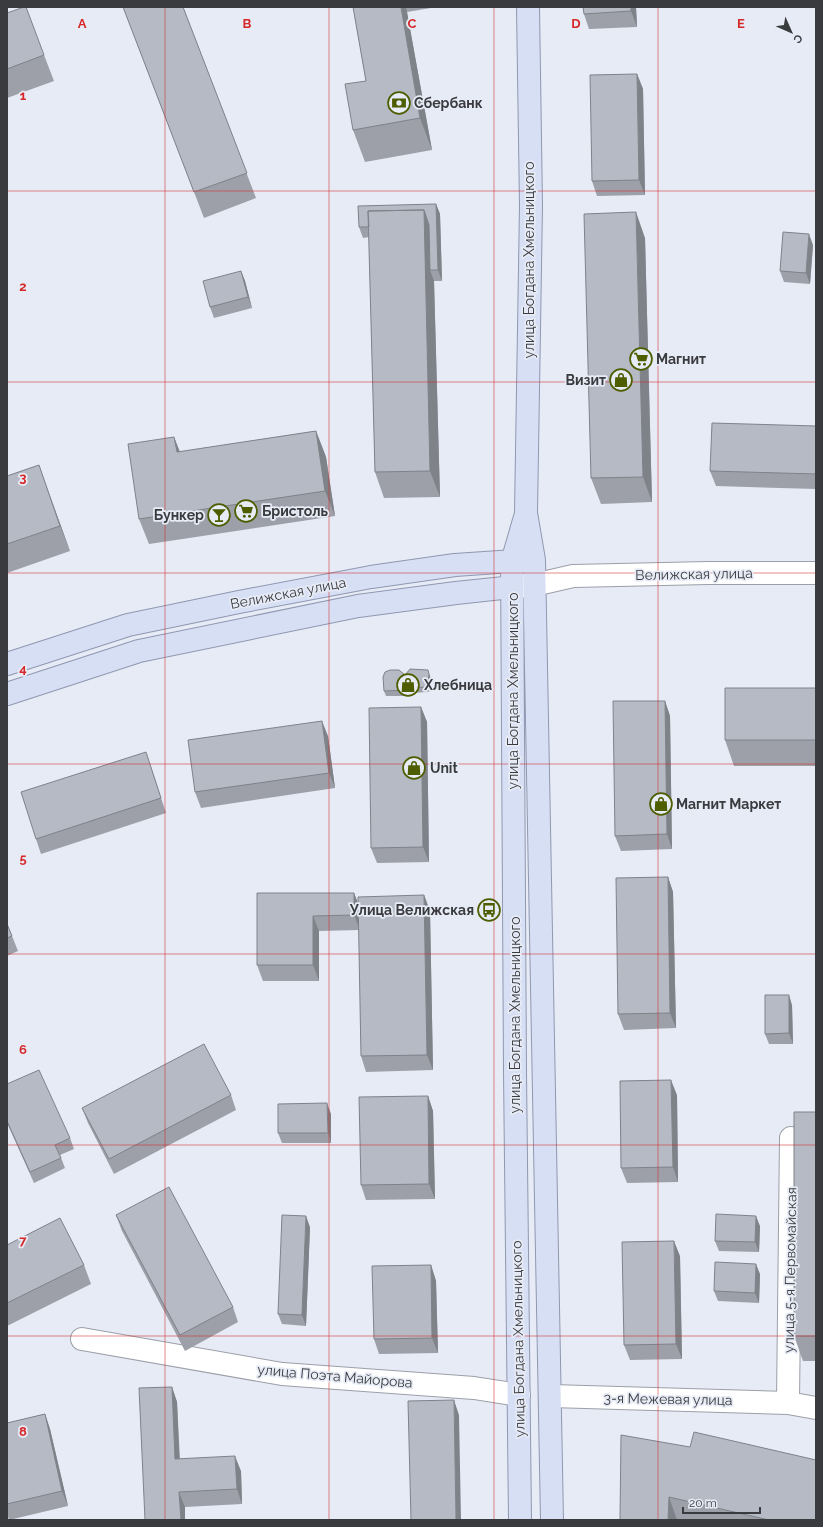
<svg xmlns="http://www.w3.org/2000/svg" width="823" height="1527" viewBox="0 0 823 1527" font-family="Raleway,sans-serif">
<rect width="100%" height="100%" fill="#e7ebf5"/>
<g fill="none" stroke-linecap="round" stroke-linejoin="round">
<g stroke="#9b9fa8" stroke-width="24">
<path id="minor" d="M516,587L534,585L573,576L708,573H816
M82,1339L282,1374L474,1388L519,1395
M551,1396L788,1403L816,1408
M788,1403L791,1138"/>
</g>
<g stroke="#8f98b1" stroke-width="24">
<path id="major" d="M528,7L531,206L526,513L534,560L552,1520
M7,664L128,625L239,602L371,577L455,565L527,560
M7,694L139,651L358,606L456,593L512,587
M520,1520L515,1072L512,562L525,517"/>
</g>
<use href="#minor" stroke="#fff" stroke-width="22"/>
<use href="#major" stroke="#d7dff5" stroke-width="22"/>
</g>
<path fill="#9da0a9" d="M123,7H183L256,198L204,218Z
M353,7H431V8L407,12L432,150L365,162L353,130L366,81Z
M583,7H636L637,27L589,29L584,14Z
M7,13L44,55L54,81L7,98Z
M637,74L643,89L645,195L597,196L592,181Z
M436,204L440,214L442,281H434L440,497L384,498L375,472L369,237L363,238L359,227Z
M645,238L652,502L601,504L591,478Z
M813,245L810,284L784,282L780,271Z
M241,271L245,281L252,308L214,318L210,307Z
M816,426V489L716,486L710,471Z
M316,431L326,457L335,516L149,544L139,519L174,437L180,452Z
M39,465L70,551L7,573V476Z
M429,674L431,679L430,691L428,692L411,693V696H386L384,691L405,675Z
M816,688V766H734L725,740Z
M665,701L670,716L672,849L621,851L615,836Z
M421,707L427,722L429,862L377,863L371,848Z
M328,736L335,788L201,808L195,792Z
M151,767L166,813L41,854L36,839Z
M668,877L673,892L676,1028L624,1030L618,1014Z
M257,893H354L358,904L424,895L430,911L433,1070L366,1072L361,1056L359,930L319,931V981H263L257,965Z
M7,924L12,936L18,951L7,956Z
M792,1005L793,1044H769L765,1034Z
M7,1084L70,1138L74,1149L60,1155L65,1168L34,1183L7,1123Z
M231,1095L236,1110L114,1174L88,1123L82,1108Z
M677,1095L678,1182L627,1183L621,1168Z
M428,1096L433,1111L435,1199L366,1200L361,1185Z
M816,1112V1361H803L794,1336Z
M331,1114V1143H282L278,1133Z
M116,1215L233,1307L238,1322L185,1351L122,1231Z
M760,1226L759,1252L719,1251L715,1241Z
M310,1227L306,1326L282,1324L278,1314Z
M7,1245L84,1265L91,1284L7,1326Z
M680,1256L682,1359L630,1360L624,1345Z
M431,1265L436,1281L438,1353L379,1354L374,1339Z
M760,1274L759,1303L718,1301L714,1291Z
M172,1387L177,1402L180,1459L241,1471L242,1504L185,1507V1520H145Z
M45,1414L50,1429L68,1506L9,1520L7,1513V1423Z
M690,1447L816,1520H620Z"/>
<path fill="#7f8289" d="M401,7H406L407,12L432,150L420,118Z
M631,7H636L637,27L631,11Z
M637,74L643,89L645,195L639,180Z
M436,204L440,214L442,281L438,270Z
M424,210L433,236L430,270L434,281L440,497L430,471Z
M636,212L645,238L652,502L643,477Z
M809,234L813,245L810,284L806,273Z
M241,271L245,281L252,308L248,297Z
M316,431L326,457L335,516L325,491Z
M174,437L184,463L177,452Z
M39,465L48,491L70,551L60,526Z
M429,674L431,679L430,691L428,686Z
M665,701L670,716L672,849L667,834Z
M421,707L427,722L429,862L423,847Z
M322,721L328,736L335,788L329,773Z
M668,877L673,892L676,1028L670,1013Z
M354,893L360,908V930L354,915Z
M424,895L430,911L433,1070L427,1055Z
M313,916L319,931V981L313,965Z
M789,995L792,1005L793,1044L789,1033Z
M671,1080L677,1095L678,1182L673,1167Z
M428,1096L433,1111L435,1199L429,1184Z
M327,1103L331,1114V1143L328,1133Z
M306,1216L310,1227L306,1326L302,1315Z
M756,1216L760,1226L759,1252L755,1242Z
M674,1241L680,1256L682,1359L676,1344Z
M756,1264L760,1274L759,1303L755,1293Z
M431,1265L436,1281L438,1353L432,1338Z
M172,1387L177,1402L180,1474L175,1459Z
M454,1400L459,1415L461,1520H456Z
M45,1414L50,1429L68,1506L62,1491Z
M235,1456L241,1471L242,1504L237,1489Z
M179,1492L185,1507V1520H181Z
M669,1497L677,1520H668Z"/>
<path fill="#b6bac4" stroke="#7f8289" d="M24,7H26L44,55L7,69V13Z
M123,7H183L247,173L194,192Z
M353,7H401L420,118L353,130L345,84L366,81Z
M583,7H631V11L584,14Z
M637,74L639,180L592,181L590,75Z
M436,204L438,270H430L429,225L424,210L368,211L369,227H359L358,206Z
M424,210L430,471L375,472L368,211Z
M636,212L643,477L591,478L584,214Z
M783,232L809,234L806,273L780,271Z
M241,271L248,297L210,307L203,281Z
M712,423L816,426V474L710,471Z
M316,431L325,491L139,519L128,444L174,437L177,452Z
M39,465L60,526L7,544V476Z
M410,669L428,670L429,674L428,686L426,687L409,688V690L384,691L383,677L385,672L390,670H399L405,675Z
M725,688H816V740H725Z
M613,701H665L667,834L615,836Z
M421,707L423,847L371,848L369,708Z
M322,721L329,773L195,792L188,740Z
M146,752L161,798L36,839L21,792Z
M668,877L670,1013L618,1014L616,878Z
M257,893H354V915L313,916V965H257Z
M424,895L427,1055L361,1056L358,897Z
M7,924L12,936L7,938Z
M765,995H789V1033L765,1034Z
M204,1044L231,1095L109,1159L82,1108Z
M39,1070L70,1138L55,1145L61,1158L30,1172L7,1121V1084Z
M671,1080L673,1167L621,1168L620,1081Z
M428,1096L429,1184L361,1185L359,1097Z
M327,1103L328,1133H278V1104Z
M794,1112H816V1336H794Z
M169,1187L233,1307L180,1335L116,1215Z
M716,1214L756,1216L755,1242L715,1241Z
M282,1215L306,1216L302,1315L278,1314Z
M60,1218L84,1265L7,1303V1245Z
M674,1241L676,1344L624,1345L622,1242Z
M715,1262L756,1264L755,1293L714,1291Z
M431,1265L432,1338L374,1339L372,1266Z
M172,1387L175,1459L235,1456L237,1489L179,1492L181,1520H145L139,1388Z
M454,1400L456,1520H411L408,1401Z
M45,1414L62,1491L7,1504V1423Z
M694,1432L816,1460V1520H769L669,1497L668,1520H620L621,1435L690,1447Z"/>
<path fill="none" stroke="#d62828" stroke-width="1" stroke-opacity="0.55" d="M165,7V1520M329,7V1520M494,7V1520M658,7V1520M7,191H816M7,382H816M7,573H816M7,764H816M7,954H816M7,1145H816M7,1336H816"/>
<defs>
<g id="bank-ring" transform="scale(1.15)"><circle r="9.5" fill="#e7ebf5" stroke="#4e5d00" stroke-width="1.5"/><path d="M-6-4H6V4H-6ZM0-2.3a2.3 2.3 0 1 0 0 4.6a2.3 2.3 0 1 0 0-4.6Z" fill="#4e5d00"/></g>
<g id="supermarket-ring" transform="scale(1.15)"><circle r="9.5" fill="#e7ebf5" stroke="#4e5d00" stroke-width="1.5"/><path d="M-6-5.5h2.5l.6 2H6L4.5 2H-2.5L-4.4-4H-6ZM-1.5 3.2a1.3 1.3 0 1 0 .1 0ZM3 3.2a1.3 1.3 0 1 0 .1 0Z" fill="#4e5d00"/></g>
<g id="shop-ring" transform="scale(1.15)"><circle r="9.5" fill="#e7ebf5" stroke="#4e5d00" stroke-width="1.5"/><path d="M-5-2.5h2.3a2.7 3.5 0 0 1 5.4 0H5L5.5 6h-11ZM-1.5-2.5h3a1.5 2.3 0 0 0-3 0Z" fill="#4e5d00"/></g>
<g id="bar-ring" transform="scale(1.15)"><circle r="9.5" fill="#e7ebf5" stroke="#4e5d00" stroke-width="1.5"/><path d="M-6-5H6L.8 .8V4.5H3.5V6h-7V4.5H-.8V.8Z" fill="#4e5d00"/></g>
<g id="bus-ring" transform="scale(1.15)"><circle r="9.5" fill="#e7ebf5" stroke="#4e5d00" stroke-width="1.5"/><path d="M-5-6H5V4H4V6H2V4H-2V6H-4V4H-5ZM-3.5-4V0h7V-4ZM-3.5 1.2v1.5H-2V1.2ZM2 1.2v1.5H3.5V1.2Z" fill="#4e5d00"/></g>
</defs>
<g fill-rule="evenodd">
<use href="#bank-ring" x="399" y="103"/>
<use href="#supermarket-ring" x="641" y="359"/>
<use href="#shop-ring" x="621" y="380"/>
<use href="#supermarket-ring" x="246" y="511"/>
<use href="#bar-ring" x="219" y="515"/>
<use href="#shop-ring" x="408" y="685"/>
<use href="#shop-ring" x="414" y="768"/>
<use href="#shop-ring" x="661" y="804"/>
<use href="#bus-ring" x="489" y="910"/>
</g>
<g text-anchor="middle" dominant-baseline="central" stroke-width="3.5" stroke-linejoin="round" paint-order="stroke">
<g font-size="14" font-weight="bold" fill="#3a3b3f" stroke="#e7ebf5" text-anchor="start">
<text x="414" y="103">Сбербанк</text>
<text x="656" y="359">Магнит</text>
<text x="606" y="380" text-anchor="end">Визит</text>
<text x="262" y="511">Бристоль</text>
<text x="204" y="515" text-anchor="end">Бункер</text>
<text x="424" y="685">Хлебница</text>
<text x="430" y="768">Unit</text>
<text x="676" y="804">Магнит Маркет</text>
<text x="474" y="910" text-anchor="end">Улица Велижская</text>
</g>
<g font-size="14" fill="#3a3b3f" stroke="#e7ebf5">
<text transform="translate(529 260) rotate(-90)">улица Богдана Хмельницкого</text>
<text transform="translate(694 574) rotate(-1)">Велижская улица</text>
<text transform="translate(288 593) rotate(-11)">Велижская улица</text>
<text transform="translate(513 691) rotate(-90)">улица Богдана Хмельницкого</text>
<text transform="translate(515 1015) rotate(-90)">улица Богдана Хмельницкого</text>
<text transform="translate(790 1270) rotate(-89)">улица 5-я Первомайская</text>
<text transform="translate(518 1339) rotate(-91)">улица Богдана Хмельницкого</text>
<text transform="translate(335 1376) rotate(5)">улица Поэта Майорова</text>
<text transform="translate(668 1399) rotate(1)">3-я Межевая улица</text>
</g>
</g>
<g font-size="13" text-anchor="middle" font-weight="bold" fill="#d62828" stroke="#e7ebf5" stroke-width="3.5" stroke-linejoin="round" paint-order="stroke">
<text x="82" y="28">A</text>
<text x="247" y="28">B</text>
<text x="412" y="28">C</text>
<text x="576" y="28">D</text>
<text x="741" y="28">E</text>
<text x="23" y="100">1</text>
<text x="23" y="291">2</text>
<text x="23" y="482">3</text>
<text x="23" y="673">4</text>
<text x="23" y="863">5</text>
<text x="23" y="1054">6</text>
<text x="23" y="1245">7</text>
<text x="23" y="1436">8</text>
</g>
<rect width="823" height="1527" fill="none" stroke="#3a3b3f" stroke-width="16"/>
<g transform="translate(791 32) rotate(135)" stroke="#e7ebf5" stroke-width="3" paint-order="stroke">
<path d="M0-3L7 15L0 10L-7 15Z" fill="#3a3b3f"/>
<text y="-6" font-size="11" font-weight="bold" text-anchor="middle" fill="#3a3b3f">С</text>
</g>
<path d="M683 1507v6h77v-6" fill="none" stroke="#3a3b3f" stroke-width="2"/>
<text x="689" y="1507" font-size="12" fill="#3a3b3f" stroke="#e7ebf5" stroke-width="3" paint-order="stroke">20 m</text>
</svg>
